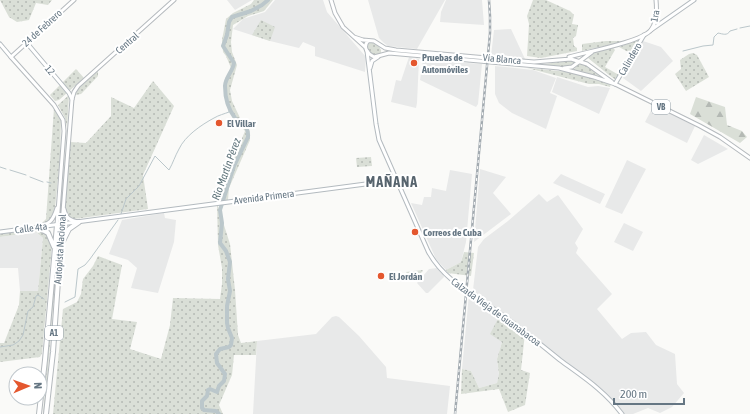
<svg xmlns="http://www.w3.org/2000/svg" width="750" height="414" viewBox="0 0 750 414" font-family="'Asap Condensed',sans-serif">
<defs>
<pattern id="grass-dots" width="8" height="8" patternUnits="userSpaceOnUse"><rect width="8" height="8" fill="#dadfd7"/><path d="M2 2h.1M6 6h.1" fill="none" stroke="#b4b9b4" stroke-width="1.8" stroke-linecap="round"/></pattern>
<pattern id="forest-firs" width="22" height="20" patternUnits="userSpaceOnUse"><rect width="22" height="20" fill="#dadfd7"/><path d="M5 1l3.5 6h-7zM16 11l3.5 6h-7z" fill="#b4b9b4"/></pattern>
</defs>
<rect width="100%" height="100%" fill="#fafaf8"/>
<path fill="#e8e9e9" d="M227,0H252L235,10Z
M275,0H323L327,12L366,57L365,72L315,56V47L303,42L299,48L270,41L233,29L243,19L265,12Z
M368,0H445L417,49L388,46L384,43L379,38Z
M446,0H482L484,25L440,22L441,12Z
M511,29L525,59L491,56L494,30Z
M643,41L661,47L673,61L641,91L623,78Z
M409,57L419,59L417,103L416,108L391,102L396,80L401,81Z
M423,60L482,64L478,104L476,107L420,80Z
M495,66L533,70L556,78L550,93L557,96L546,129L512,113L499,103L495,94Z
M557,77L588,87L598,86L610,88L599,114L552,92Z
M654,105L695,126L687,143L645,122Z
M704,135L728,149L698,164L691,160Z
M627,160L646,169L622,214L605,207Z
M480,169L506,177L493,193L511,214L474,242Z
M450,170L472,174L466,242L461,262L446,270L436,259L411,203L422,205L424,197H431L432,188L446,191Z
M561,174L605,194L600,204L553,183Z
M539,194L547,202L558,195L583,229L575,243L578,248L576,253L612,294L597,309L622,339L631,333L646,332L656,345L675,354L677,384L684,393L672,407L660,413L648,408L633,414H621L608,398L525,333L500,316L502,342L497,359L499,375L497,383L479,388L471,371L462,369L469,294L473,290L478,247L484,239L508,221Z
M164,213L165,218L176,220L174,242L158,293L131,288L137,268L128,260L109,254L122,220Z
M624,223L643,232L633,251L614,242Z
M36,232L43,238L38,291H20L18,268H0V237Z
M437,268L442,272L444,277L428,293H426L417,283L429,269Z
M336,316L339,317L359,336L386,367L387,378L450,386L447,414H253L257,341L316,334L332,317Z"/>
<path fill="url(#grass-dots)" d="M0,0H52L48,5L36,3L29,20L17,22L9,17Z
M254,0H273L264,11L248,16L233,25L231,42L232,52L237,65L230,90L232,101L241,120L248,124L250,140L229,188L228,200L221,201L222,187L245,131L234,119L226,104L225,79L231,68L226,56L223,52L222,40L226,19L233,13L251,4Z
M533,0H546L570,11L574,15L572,24L578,25L576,36L573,38L574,46L577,48V51L541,58L527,56L529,24L527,16Z
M261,20L275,27L270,41L252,35Z
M640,39L632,54L619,47Z
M606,41H626L582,51V44Z
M369,43C374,42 379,45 381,50V54C375,57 370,54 367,49V44Z
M613,48L615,50L605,67L619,75L616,80L609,75L588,58L595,52Z
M693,53L697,55L709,77L686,91L675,74L681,69L680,60L689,54Z
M569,60L577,61L568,67L540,65Z
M580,63C589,66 597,71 602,78L573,70Z
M527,68L569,72L611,84L610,87L599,84H589Z
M76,69L84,78L59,100L55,101L50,95Z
M98,71V76L83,92L81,94L75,95L81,85Z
M153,81L174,106L143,175L148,209L74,219L69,216L65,208L70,142L86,143L111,116V97L134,108Z
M69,95L67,127L65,118L58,105Z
M54,108L61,119L60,158L55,208L50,221L38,227L46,219Z
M371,157L372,166L357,167L356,158Z
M217,203L230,244L235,290L238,335L241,343L257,341L256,355H234L232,375L219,405L223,414H53L63,309L77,302L81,294L83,279L93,266L98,256L122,265L112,319L137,322L130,349L161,359L170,325L173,298L220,299L222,284V268L218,245Z
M31,230L41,231L47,233L52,245L42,353L40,357L0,362V343H4L19,305L20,291H38L43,238L36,232L0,237V234Z
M464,252L474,253L471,276L448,273L446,270L461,262Z
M56,258H57L45,407L44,414H43Z
M422,270L423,271L413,280L406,272Z
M500,315L525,333L521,370L530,373L525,405L508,412L499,389L461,394L462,369L471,371L479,388L497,383L499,374L497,359L502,342L490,334Z"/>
<path fill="url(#forest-firs)" d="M696,97L725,107L727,125L742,131L747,137L740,143L690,114Z"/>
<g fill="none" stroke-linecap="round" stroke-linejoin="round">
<path stroke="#bbc7cb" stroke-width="1" d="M740,28L750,26
M683,51L703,46L713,45L714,37L718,33C723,34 727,36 730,31L737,29
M0,167L6,169
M10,170L26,175
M30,177L43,182
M47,182L51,183
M121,214L126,199L139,186L155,156L169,170C173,163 175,156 179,149C185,136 201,125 214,118C219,115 224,114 229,112L230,108
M65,302L75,297L78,269L85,265L90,259L118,220
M0,347L13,345L19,341L23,335L28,311L33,307L36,296L38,295L44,299"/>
<path stroke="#bbc7cb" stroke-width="4" d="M219,414L216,411L204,410L202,408V401L207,396L208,390L210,389L217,392L219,386L224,381L225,374L217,363L216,354L220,349L229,347L231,345L232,338L228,328L227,323V306L230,291L228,279L230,262L226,251L220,243L222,223L220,210L234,166L248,137C249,125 242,126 235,118C228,109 225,97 225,86C225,78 233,71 234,63L223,46L227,35L229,22L232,17L251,11L262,5L268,0"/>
<g stroke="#b3babf" stroke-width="5">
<path id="secondary" d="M651,30L694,0
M26,42L69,93L72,99
M0,44L11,57
M367,51L376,124L379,140L428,251C442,278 470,293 494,309C517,325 538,342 560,360C583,377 604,390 622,414
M370,68L372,61L378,57
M615,84L644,35
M0,232L396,180"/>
</g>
<g stroke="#b5babe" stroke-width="5">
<path id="primary" d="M331,0L335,13L343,27L365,47
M354,37L363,40L374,41L385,48L396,50L534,62L571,59L587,64L612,82
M368,41C362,47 368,54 374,57L389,53L559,68L594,77L615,84L700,126L720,137L750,158
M569,57C586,52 641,42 651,30C657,22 657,10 656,0
M564,68L572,67L592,52
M64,209C66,218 70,221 79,222
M62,224L72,99L74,92L78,86L174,0
M57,225L64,131L63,120L54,105L11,57L74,0
M37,227C50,224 53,221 57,208"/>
</g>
<g stroke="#b4b9bd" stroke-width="6">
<path id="motorway" d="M37,227L48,233L54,247
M62,243L69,229L79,222
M39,414L45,360L57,225
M46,414L53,352L62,224"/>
</g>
<use href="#secondary" stroke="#fff" stroke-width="3"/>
<use href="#primary" stroke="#fff" stroke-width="3"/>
<use href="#motorway" stroke="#fff" stroke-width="4"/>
<g stroke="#a2aab0" stroke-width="2.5">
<path id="rail" d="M455,414L490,33V16L489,0"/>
</g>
<use href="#rail" stroke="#fff" stroke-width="1" stroke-dasharray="3" stroke-linecap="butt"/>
</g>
<g fill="#e4572e" stroke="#fff" stroke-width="1.5">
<circle cx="414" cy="63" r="4"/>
<circle cx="219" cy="123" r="4"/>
<circle cx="415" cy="232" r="4"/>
<circle cx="381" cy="276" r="4"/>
</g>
<g text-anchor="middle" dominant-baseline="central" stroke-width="4" stroke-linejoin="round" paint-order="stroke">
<g fill="#fff" stroke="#939fa8" stroke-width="1">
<rect x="652" y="100" width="18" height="14" rx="3"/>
<rect x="45" y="326" width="18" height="14" rx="3"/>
</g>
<g font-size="9" font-weight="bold" fill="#657683">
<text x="661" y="107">VB</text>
<text x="54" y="333">A1</text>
</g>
<g font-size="10" fill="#657683" stroke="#fff">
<text transform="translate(655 16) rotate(-79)">1ra</text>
<text transform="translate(42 28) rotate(-42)">24 de Febrero</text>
<text transform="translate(127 43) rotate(-41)">Central</text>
<text transform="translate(502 59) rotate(5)">Vía Blanca</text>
<text transform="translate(630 59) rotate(-60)">Calindero</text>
<text transform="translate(50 70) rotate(50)">12</text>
<text transform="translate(264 197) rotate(-7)">Avenida Primera</text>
<text transform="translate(31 228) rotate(-7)">Calle 4ta</text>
<text transform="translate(60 249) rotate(-86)">Autopista Nacional</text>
<text transform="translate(496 312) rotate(36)">Calzada Vieja de Guanabacoa</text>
</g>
<g font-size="10" font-weight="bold" fill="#657683" stroke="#fff" text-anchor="start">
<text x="422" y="57">Pruebas de<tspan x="422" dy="12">Automóviles</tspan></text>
<text x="227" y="123">El Villar</text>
<text x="423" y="232">Correos de Cuba</text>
<text x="389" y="276">El Jordán</text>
</g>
<g font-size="11" font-style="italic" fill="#60757c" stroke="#fff">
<text transform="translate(226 169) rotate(-70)">Río Martín Pérez</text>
</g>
<g font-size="14" font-weight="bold" letter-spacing="1" fill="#57646e" stroke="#fff">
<text x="392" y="182">MAÑANA</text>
</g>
</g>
<g transform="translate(28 386) rotate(88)"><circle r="19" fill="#ffffff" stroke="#c1c8cd"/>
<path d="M0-3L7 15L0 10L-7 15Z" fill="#e4572e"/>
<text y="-6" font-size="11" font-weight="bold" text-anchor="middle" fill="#657683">N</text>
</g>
<path d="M614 398v6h70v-6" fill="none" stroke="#657683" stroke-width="2"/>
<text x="620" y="398" font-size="12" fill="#657683" stroke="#ffffff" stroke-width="3" paint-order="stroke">200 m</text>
</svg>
